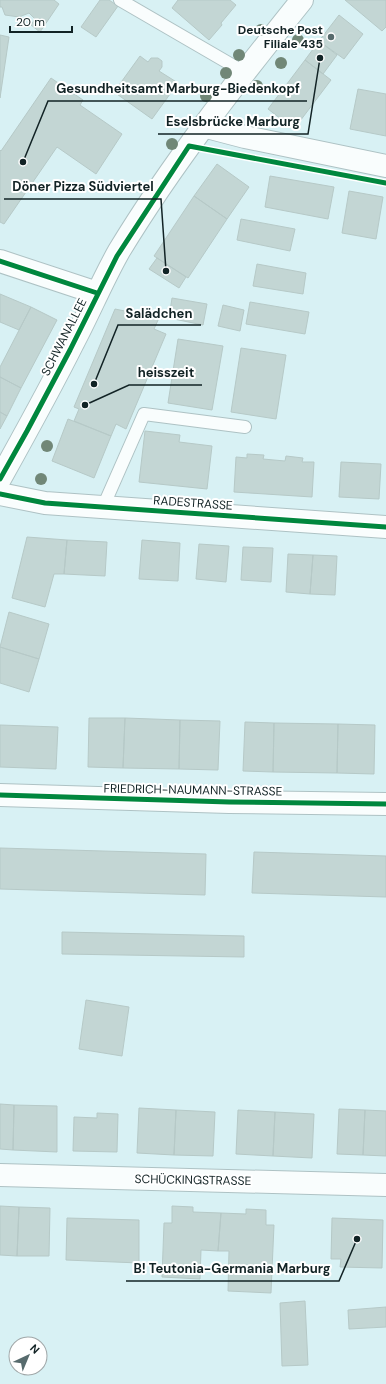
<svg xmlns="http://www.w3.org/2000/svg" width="386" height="1384" viewBox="0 0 386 1384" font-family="'DM Sans',sans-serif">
<rect width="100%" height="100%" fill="#d8f1f4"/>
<path fill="#c3d6d4" stroke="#b6c9c7" d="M0,0H54L59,4L40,32L31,25L35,19L29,13L19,17L5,15L2,7H0Z
M100,0H109L118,6L96,37L81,27Z
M178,0H230L236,5L221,23L222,25L209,40L172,8Z
M345,0H386V27L382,31Z
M339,15L363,34L344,59L319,41Z
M0,35L9,37L0,98Z
M319,41L337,55L323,74L305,60Z
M140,56L148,62L151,58H158L162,61V67L159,71L178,83L152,119L114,92Z
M305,60L331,80L294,129L268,109Z
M51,78L83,100L80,105L122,134L96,174L57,147L4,224L0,222V150L1,151Z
M358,89L386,94V136L350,129Z
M217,164L249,187L227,219L194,196Z
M270,176L334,187L328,219L265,207Z
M349,191L383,197L376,239L342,233Z
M194,196L227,219L188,278L154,256Z
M241,219L295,229L290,251L237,240Z
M157,258L186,277L179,288L149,269Z
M257,264L306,273L303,294L253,286Z
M0,294L31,307L19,330L0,322Z
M172,298L207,304L203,325L169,318Z
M250,302L309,312L305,334L246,324Z
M223,305L244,310L240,331L218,326Z
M31,307L57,320L21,388L0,377V367Z
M115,309L159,318L154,329L166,334L126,429L116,424L111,436L74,421L79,409L74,407Z
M178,339L223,346L212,410L168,403Z
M241,348L286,355L276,419L231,412Z
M0,377L21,388L7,416L0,412Z
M0,412L7,416L0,429Z
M68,419L111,436L94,478L52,461Z
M145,431L180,435L179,442L212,446L207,489L139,482Z
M247,454L264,455L263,459L285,461L286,456L303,458L302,462H314L312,497L234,492L236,457L247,458Z
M341,462L381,464L379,499L339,497Z
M27,537L67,540L64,574H54L45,607L12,598Z
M67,540L107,542L105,576L64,574Z
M142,540L180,543L178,581L139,579Z
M199,544L229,546L226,582L196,579Z
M243,547L273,548L271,582L241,580Z
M288,554L313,555L310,594L286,592Z
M313,555L337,556L335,595L310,594Z
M9,612L49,624L39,659L0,647Z
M0,647L39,659L29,692L0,683Z
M89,718H125L123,768L88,767Z
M125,718L180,720L179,769L123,768Z
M180,720L220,721L218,770L179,769Z
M245,722L274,723L273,772L243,771Z
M274,723L338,724L337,773L273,772Z
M338,724L375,725L374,774L337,773Z
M0,725L58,727L56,769L0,767Z
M0,848L206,854L205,895L0,889Z
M254,852L386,856V897L252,893Z
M62,932L244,936V957L62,954Z
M86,1000L129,1007L122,1056L79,1049Z
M0,1104L14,1105L13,1150L0,1149Z
M14,1105L57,1106V1152L13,1150Z
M139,1108L176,1110L174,1155L137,1153Z
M339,1109L365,1110L363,1155L337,1154Z
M176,1110L215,1112L213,1156L174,1155Z
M238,1110L275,1112L273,1156L236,1154Z
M365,1110L386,1111V1156L363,1155Z
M275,1112L314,1114L312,1158L273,1156Z
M97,1113L118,1114L117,1152L73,1151L74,1117L97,1118Z
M0,1206L19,1207L17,1256L0,1255Z
M172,1206L193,1207V1212L221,1213L218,1251L201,1250L200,1279L162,1277L164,1223H172Z
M19,1207L50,1208L49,1256H17Z
M246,1209L266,1210V1225H274L271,1293L228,1291L229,1251H218L221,1213L246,1214Z
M67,1218L139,1220V1263L66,1260Z
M332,1218L383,1220L382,1268L340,1267L341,1259H331Z
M305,1301L308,1365L282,1366L280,1303Z
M386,1307V1327L349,1329L348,1310Z"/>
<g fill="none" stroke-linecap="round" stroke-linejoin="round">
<g stroke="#aec2c4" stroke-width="14">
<path id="lane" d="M120,0L244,72
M103,507L144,414L245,427"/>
</g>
<g stroke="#aec2c4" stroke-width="24">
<path id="street" d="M203,126L245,137L386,166
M0,261L97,293
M0,494L45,503L386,527
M0,795L229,802L386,804
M0,1175L386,1185"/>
</g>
<g stroke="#aec2c4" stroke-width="24">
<path id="secondary" d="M0,479C25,434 50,389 73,343C89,313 102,281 119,251C173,162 237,81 302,0"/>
</g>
<use href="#lane" stroke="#f9fdfd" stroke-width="12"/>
<use href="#street" stroke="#f9fdfd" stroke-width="22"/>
<use href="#secondary" stroke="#f9fdfd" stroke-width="22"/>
<g stroke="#fff" stroke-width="8">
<path id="cycleway" d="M0,261L97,293
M0,479L27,431L70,350L117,256L189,146L386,183
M0,494L45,503L386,527
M0,795L229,802L386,804"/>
</g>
<use href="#cycleway" stroke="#00873e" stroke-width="5"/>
</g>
<g fill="#718777">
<circle cx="261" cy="30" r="6"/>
<circle cx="298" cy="40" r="6"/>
<circle cx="239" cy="55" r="6"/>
<circle cx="281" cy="63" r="6"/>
<circle cx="226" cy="73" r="6"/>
<circle cx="257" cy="86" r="6"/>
<circle cx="206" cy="96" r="6"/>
<circle cx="172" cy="144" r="6"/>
<circle cx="47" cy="446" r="6"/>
<circle cx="41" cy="479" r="6"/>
</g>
<circle fill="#576b6d" stroke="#fff" stroke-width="1.5" cx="331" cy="37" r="4"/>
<g text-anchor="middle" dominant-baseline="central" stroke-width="4" stroke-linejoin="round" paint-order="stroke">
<g font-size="12" font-weight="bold" fill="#122325" stroke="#fff" text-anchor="end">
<text x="323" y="30">Deutsche Post<tspan x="323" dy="14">Filiale 435</tspan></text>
</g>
<g font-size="12" fill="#122325" stroke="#fff">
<text transform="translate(64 337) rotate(-63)">SCHWANALLEE</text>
<text transform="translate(193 503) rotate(4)">RADESTRASSE</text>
<text transform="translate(193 790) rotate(1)">FRIEDRICH-NAUMANN-STRASSE</text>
<text transform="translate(193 1180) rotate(1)">SCHÜCKINGSTRASSE</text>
</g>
</g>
<path fill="none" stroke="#122325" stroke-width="1.5" d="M23 162L48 101H307M320 58L308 134H158M166 271L161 199H4M94 384L118 325H201M85 405L129 385H202M357 1239L339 1281H126"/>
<g fill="#122325" stroke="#fff" stroke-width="1.5">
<circle cx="23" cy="162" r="4"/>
<circle cx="320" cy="58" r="4"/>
<circle cx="166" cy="271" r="4"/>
<circle cx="94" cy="384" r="4"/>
<circle cx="85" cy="405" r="4"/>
<circle cx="357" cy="1239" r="4"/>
</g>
<g font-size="13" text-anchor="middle" font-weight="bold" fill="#122325" stroke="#fff" stroke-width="4" stroke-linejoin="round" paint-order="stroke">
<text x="178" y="93">Gesundheitsamt Marburg-Biedenkopf</text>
<text x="233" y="126">Eselsbrücke Marburg</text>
<text x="83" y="191">Döner Pizza Südviertel</text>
<text x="159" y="318">Salädchen</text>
<text x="166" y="377">heisszeit</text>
<text x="232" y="1273">B! Teutonia-Germania Marburg</text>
</g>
<g transform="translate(28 1356) rotate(44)"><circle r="19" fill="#ffffff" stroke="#a0a7a8"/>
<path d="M0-3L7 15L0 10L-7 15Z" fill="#576b6d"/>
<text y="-6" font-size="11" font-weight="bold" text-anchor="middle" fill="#122325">N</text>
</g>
<path d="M10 26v6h62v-6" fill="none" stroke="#122325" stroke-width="2"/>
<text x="16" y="26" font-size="12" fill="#122325" stroke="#ffffff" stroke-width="3" paint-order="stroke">20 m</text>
</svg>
